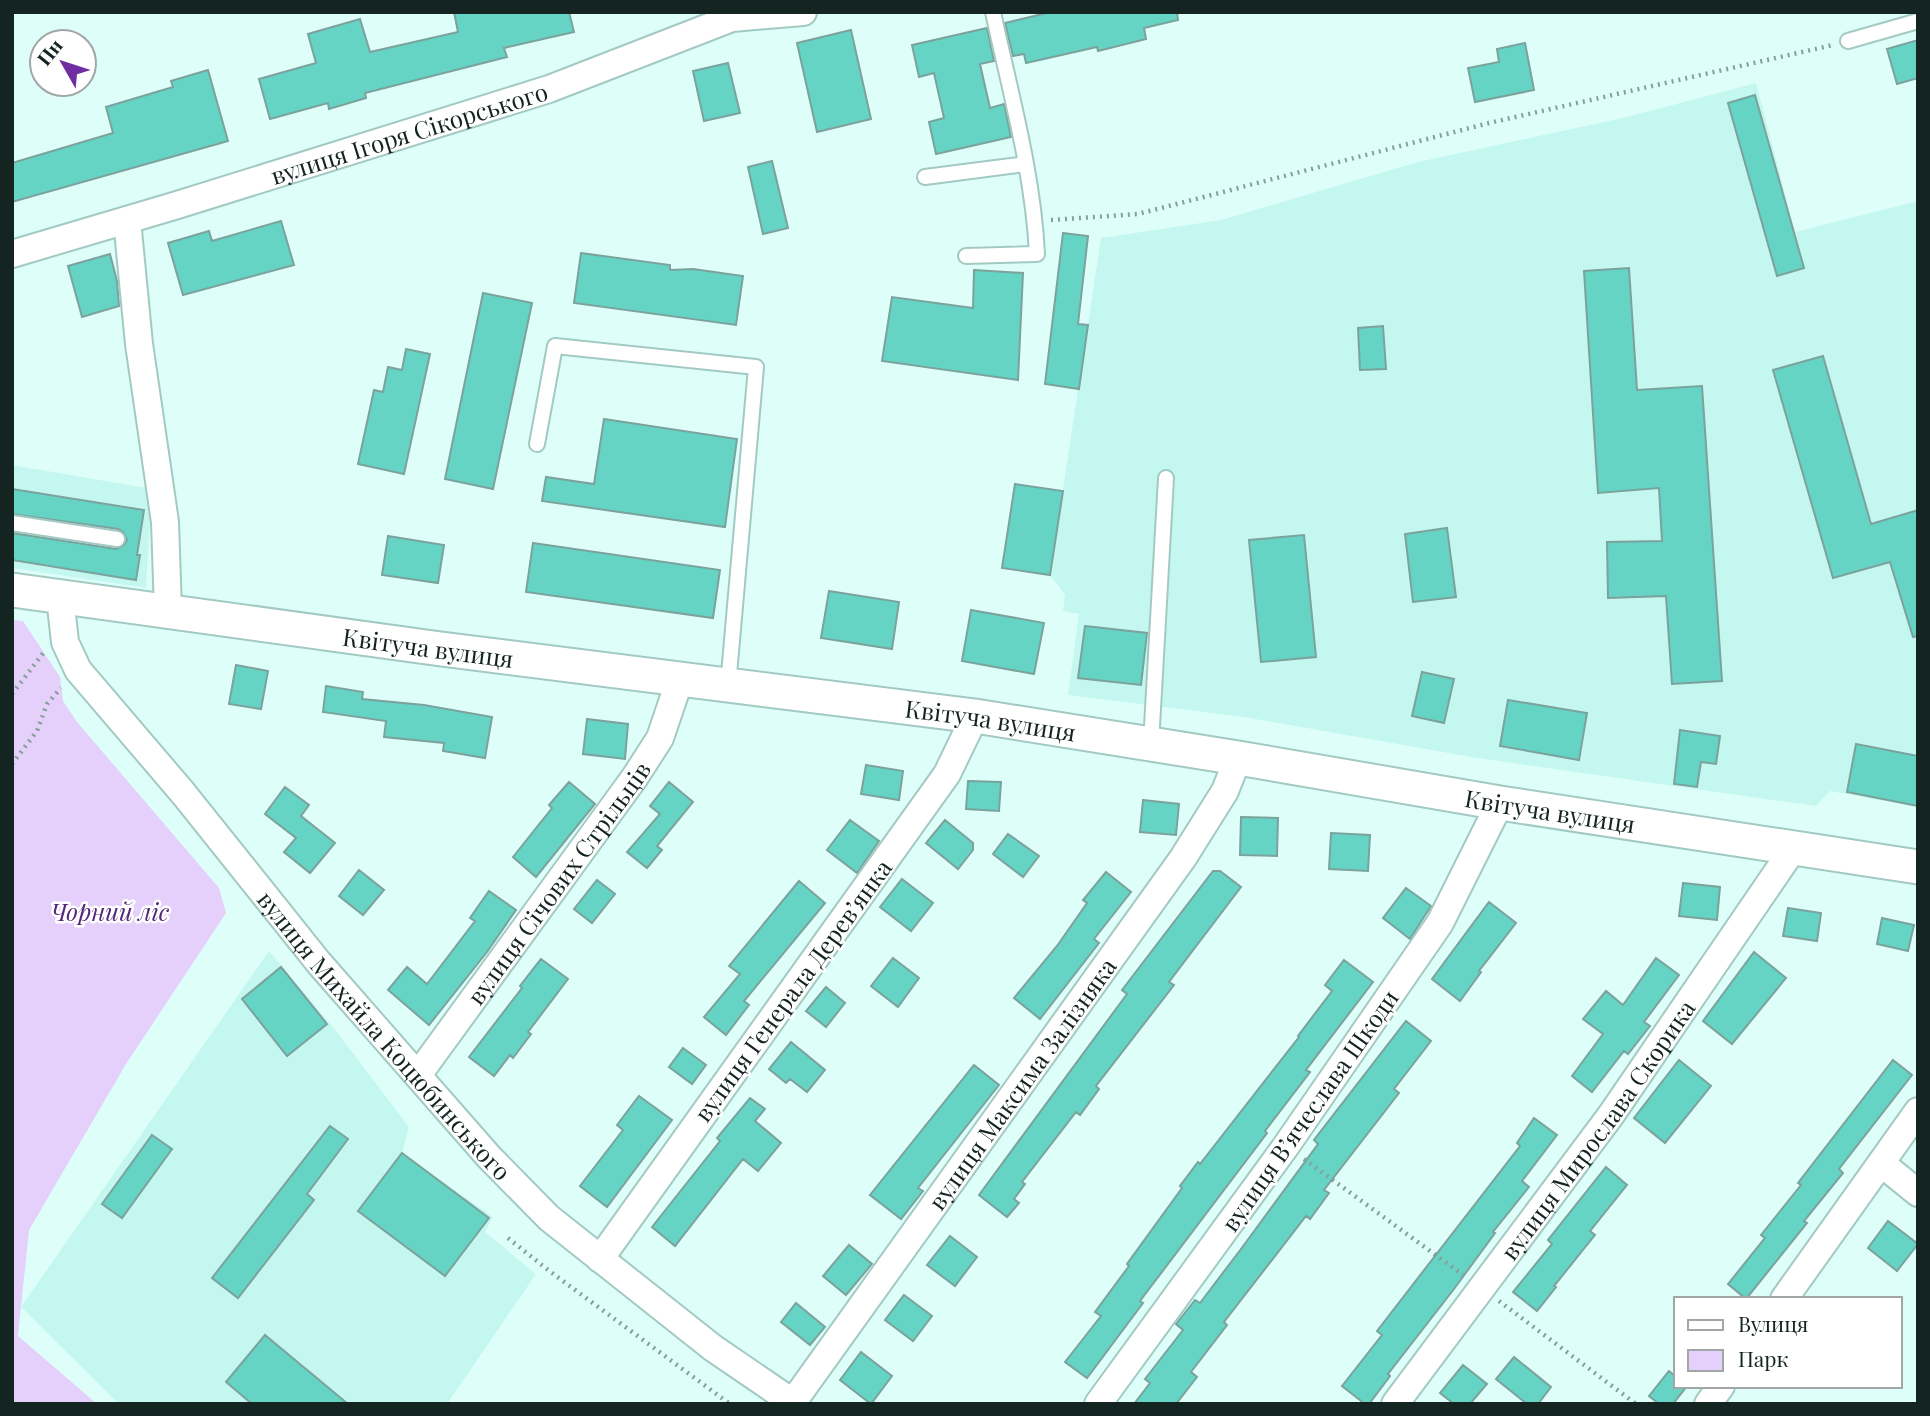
<svg xmlns="http://www.w3.org/2000/svg" width="1930" height="1416" viewBox="0 0 1930 1416" font-family="'Playfair Display',serif">
<rect width="100%" height="100%" fill="#defff9"/>
<path fill="#c4f7ef" d="M1756,83L1795,232L1918,201V807L1830,791L1816,806L1477,758L1244,717L1068,695L1079,614L1063,611L1065,595L1050,575L1101,238L1221,220L1418,162L1627,117Z
M12,465L152,489L146,588L12,568Z
M269,951L336,1031L409,1127L402,1153L493,1217L485,1232L536,1274L447,1404H119L21,1307Z"/>
<path fill="#e4d0fb" d="M12,620L23,621L60,677L63,701L77,722L219,888L226,913L126,1064L29,1230L18,1336L97,1404H12Z"/>
<path fill="#65d4c5" stroke="#7ba29c" stroke-width="2" d="M454,12H569L574,32L504,48L507,57L365,93L366,98L329,109L328,103L270,119L259,79L316,63L308,34L360,19L370,52L458,32Z
M1051,12H1177L1178,20L1144,28L1146,39L1098,51L1097,47L1026,63L1024,54L1013,56L1005,23Z
M987,28L994,61L980,64L990,108L1004,104L1011,137L936,154L929,122L944,118L934,73L919,77L912,45Z
M851,30L871,119L817,132L797,43Z
M1918,40V78L1897,84L1887,49Z
M1525,43L1534,90L1475,102L1468,68L1499,62L1497,49Z
M728,63L740,113L704,121L693,71Z
M208,70L228,141L12,202V163L113,133L106,107L173,87L171,81Z
M1755,95L1804,268L1777,276L1728,103Z
M772,161L788,228L763,234L748,167Z
M281,221L294,265L183,295L168,243L209,231L212,241Z
M1063,233L1088,236L1078,324L1088,325L1079,389L1045,384Z
M581,253L670,265V270L693,269L743,276L736,325L574,303Z
M110,254L117,281L119,306L82,317L68,266Z
M1629,268L1637,390L1702,386L1722,681L1672,684L1666,596L1608,598L1607,542L1662,541L1659,488L1598,493L1584,271Z
M974,270L1023,273L1018,380L882,361L892,297L973,308Z
M483,293L532,303L493,489L445,479Z
M1383,326L1386,369L1360,370L1358,328Z
M406,349L430,354L404,474L358,464L374,390L383,392L388,367L402,370Z
M1823,356L1871,524L1918,510V636L1913,637L1890,562L1833,578L1773,370Z
M604,419L737,439L725,527L542,501L546,477L594,484Z
M1015,484L1063,491L1050,575L1002,568Z
M12,489L144,510L137,555H140L136,580L12,560V533L116,549L124,545L127,540L123,532L118,529L12,514Z
M1447,528L1456,597L1413,602L1405,534Z
M1304,535L1316,657L1261,662L1249,540Z
M388,536L444,545L438,583L382,575Z
M533,543L720,570L713,618L526,592Z
M829,591L899,602L892,649L821,638Z
M971,610L1044,623L1034,674L962,661Z
M1085,626L1147,633L1141,685L1078,678Z
M236,665L268,671L261,709L229,704Z
M1422,672L1454,679L1444,723L1412,716Z
M326,686L363,692L362,699L424,705L492,717L485,758L443,751L444,743L384,737L386,721L323,712Z
M1508,700L1587,713L1579,760L1500,746Z
M587,719L628,724L625,759L583,754Z
M1680,730L1720,736L1716,764L1701,762L1697,787L1674,784Z
M1856,744L1918,756V806L1847,792Z
M866,765L903,771L899,800L861,794Z
M968,781L1001,782L999,811L966,809Z
M569,782L595,804L536,877L513,857L552,808L549,805Z
M669,782L693,802L657,846L662,850L647,868L627,852L660,814L650,806Z
M285,787L309,805L301,816L335,843L310,873L284,852L296,838L265,814Z
M1143,800L1179,804L1176,835L1140,832Z
M1241,817L1278,818L1277,856L1240,855Z
M850,820L879,841L857,873L827,850Z
M945,820L973,843V850L958,869L926,843Z
M1331,833L1370,835L1368,871L1329,869Z
M1008,834L1039,856L1023,877L993,854Z
M359,870L384,890L363,915L339,896Z
M1213,871H1220L1241,887L1169,982L1174,985L1096,1086L1099,1089L1080,1115L1076,1112L1022,1182L1025,1184L1014,1199L1019,1203L1007,1217L979,1195L1127,994L1122,990Z
M1106,872L1131,892L1094,939L1099,943L1040,1019L1014,998L1057,946L1087,903L1083,900Z
M902,879L933,903L911,931L880,907Z
M597,880L615,894L592,923L574,909Z
M799,881L825,903L744,1001L749,1005L726,1035L704,1017L740,974L729,966Z
M1683,883L1720,887L1717,920L1679,916Z
M1406,888L1431,906L1410,939L1383,918Z
M489,891L516,910L487,952L429,1025L388,990L407,967L427,984L475,921L470,918Z
M1489,902L1516,923L1479,971L1481,972L1460,1001L1432,979Z
M1788,908L1821,913L1817,941L1783,936Z
M1882,918L1914,925L1908,951L1877,944Z
M1754,952L1786,978L1732,1044L1703,1021Z
M893,958L919,978L898,1007L871,986Z
M1656,958L1679,975L1644,1022L1650,1026L1628,1054L1624,1051L1592,1092L1572,1076L1603,1034L1583,1019L1606,991L1623,1005Z
M541,959L568,979L528,1032L531,1034L513,1058L510,1055L494,1076L469,1057L522,988L520,986Z
M1344,960L1373,982L1306,1070L1310,1072L1265,1131L1267,1133L1140,1301L1143,1303L1087,1378L1065,1362L1101,1316L1095,1312L1129,1266L1127,1264L1182,1188L1180,1186L1198,1162L1200,1164L1299,1037L1298,1036L1332,991L1325,985Z
M281,967L327,1024L287,1056L242,999Z
M826,987L845,1003L826,1027L806,1011Z
M1406,1021L1431,1041L1394,1089L1399,1093L1324,1190L1329,1193L1310,1219L1306,1216L1224,1322L1227,1325L1191,1372L1197,1377L1176,1404H1134L1150,1383L1145,1379L1183,1330L1176,1324L1195,1300L1200,1303L1241,1249L1318,1144L1314,1140Z
M791,1042L825,1070L807,1092L790,1079L786,1083L769,1069Z
M683,1048L706,1065L692,1084L669,1067Z
M1679,1060L1711,1086L1665,1143L1634,1118Z
M1893,1060L1912,1075L1839,1169L1843,1173L1804,1221L1807,1223L1746,1299L1728,1284L1765,1238L1761,1235L1801,1185L1798,1183Z
M974,1065L999,1085L918,1188L923,1191L901,1219L870,1195Z
M639,1096L672,1120L607,1207L580,1186L623,1130L617,1125Z
M750,1098L765,1109L755,1121L781,1143L758,1171L743,1159L675,1246L652,1227L720,1141L717,1138Z
M1534,1118L1557,1135L1522,1181L1529,1187L1493,1232L1495,1233L1454,1289L1388,1374L1390,1376L1369,1404H1365L1342,1386L1382,1335L1377,1331L1520,1146L1517,1143Z
M330,1126L348,1139L307,1194L314,1200L238,1298L212,1278Z
M152,1135L172,1149L122,1218L102,1204Z
M402,1153L489,1218L445,1276L358,1211Z
M1606,1167L1627,1185L1590,1231L1595,1235L1554,1286L1556,1287L1537,1311L1513,1292L1552,1244L1548,1240Z
M1888,1221L1918,1244L1897,1271L1868,1248Z
M950,1236L977,1257L955,1286L927,1265Z
M849,1245L872,1264L846,1295L823,1276Z
M904,1295L932,1316L913,1341L885,1320Z
M796,1303L825,1327L810,1345L781,1322Z
M265,1335L348,1404H252L226,1382Z
M861,1352L892,1376L871,1404L840,1380Z
M1514,1357L1551,1387L1538,1404H1527L1496,1379Z
M1463,1365L1487,1384L1470,1404H1454L1440,1393Z
M1669,1371L1676,1377V1386H1687L1673,1404H1659L1649,1396Z"/>
<g fill="none" stroke-linecap="round" stroke-linejoin="round">
<g stroke="#a2cac3" stroke-width="18">
<path id="service" d="M1848,41L1918,21
M925,177L1026,164
M966,256L1037,254C1033,172 1010,92 993,12
M537,444L555,346L756,367L728,686
M12,523L117,539
M1151,744L1166,478"/>
</g>
<g stroke="#a2cac3" stroke-width="30">
<g id="minor">
<path d="M127,220L139,344L165,522L168,611"/>
<path id="s1" d="M12,254L174,206L549,89L732,18L803,12"/>
<path id="s2" d="M60,597L65,642L78,670L183,793L319,963L489,1157L549,1218L713,1348L795,1404"/>
<path id="s3" d="M418,1075L635,777L660,738L680,679"/>
<path d="M1881,1163L1918,1193"/>
<path d="M600,1259L947,774L975,716"/>
<path d="M1784,1299L1918,1111"/>
<path id="s4" d="M793,1402L1183,858L1225,791L1238,758"/>
<path d="M1098,1404L1286,1146L1440,923L1500,803"/>
<path id="s5" d="M1395,1404L1611,1115L1793,849"/>
<path d="M1708,1404L1721,1386"/>
</g>
</g>
<g stroke="#a2cac3" stroke-width="37">
<g id="tertiary">
<path id="s6" d="M12,590L441,649L975,716L1238,758L1500,803L1918,867"/>
</g>
</g>
<path stroke="#869f9b" stroke-width="4.5" stroke-dasharray="2 5" stroke-linecap="butt" d="M1051,220L1138,214L1489,123L1833,45
M12,694L44,652
M12,764L37,731L47,704L61,688
M1304,1159L1463,1275
M508,1238L548,1270L730,1404
M1499,1301L1636,1404"/>
<use href="#service" stroke="#fff" stroke-width="14"/>
<use href="#minor" stroke="#fff" stroke-width="26"/>
<use href="#tertiary" stroke="#fff" stroke-width="33"/>
</g>
<g text-anchor="middle" dominant-baseline="central" stroke-width="5" stroke-linejoin="round" paint-order="stroke">
<g font-size="24" fill="#142421" stroke="#fff">
<text stroke="none"><textPath href="#s1" startOffset="415">вулиця Ігоря Сікорського</textPath></text>
<text stroke="none"><textPath href="#s6" startOffset="420">Квітуча вулиця</textPath></text>
<text stroke="none"><textPath href="#s6" startOffset="987">Квітуча вулиця</textPath></text>
<text stroke="none"><textPath href="#s6" startOffset="1554">Квітуча вулиця</textPath></text>
<text stroke="none"><textPath href="#s3" startOffset="238">вулиця Січових Стрільців</textPath></text>
<text transform="translate(792 990) rotate(-54)">вулиця Генерала Деревʼянка</text>
<text stroke="none"><textPath href="#s2" startOffset="553">вулиця Михайла Коцюбинського</textPath></text>
<text stroke="none"><textPath href="#s4" startOffset="392">вулиця Максима Залізняка</textPath></text>
<text transform="translate(1309 1110) rotate(-55)">вулиця Вʼячеслава Шкоди</text>
<text stroke="none"><textPath href="#s5" startOffset="341">вулиця Мирослава Скорика</textPath></text>
</g>
<g font-size="24" font-style="italic" fill="#532677" stroke="#fff">
<text x="110" y="911">Чорний ліс</text>
</g>
</g>
<rect width="1930" height="1416" fill="none" stroke="#142421" stroke-width="28"/>
<rect x="1674" y="1297" width="228" height="91" fill="#ffffff" stroke="#a1a7a6" stroke-width="2"/>
<rect x="1688" y="1320" width="35" height="10" fill="#ffffff" stroke="#a1a7a6" stroke-width="2"/>
<text x="1738" y="1332" font-size="21" fill="#142421">Вулиця</text>
<rect x="1688" y="1350" width="35" height="21" fill="#e4d0fb" stroke="#a1a7a6" stroke-width="2"/>
<text x="1738" y="1367" font-size="21" fill="#142421">Парк</text>
<g transform="translate(63 63) rotate(309)"><circle r="33" fill="#ffffff" stroke="#a1a7a6" stroke-width="2"/>
<path d="M0-5L12 26L0 18L-12 26Z" fill="#6f2da2"/>
<text y="-10" font-size="19" font-weight="bold" text-anchor="middle" fill="#142421">Пн</text>
</g>
</svg>
